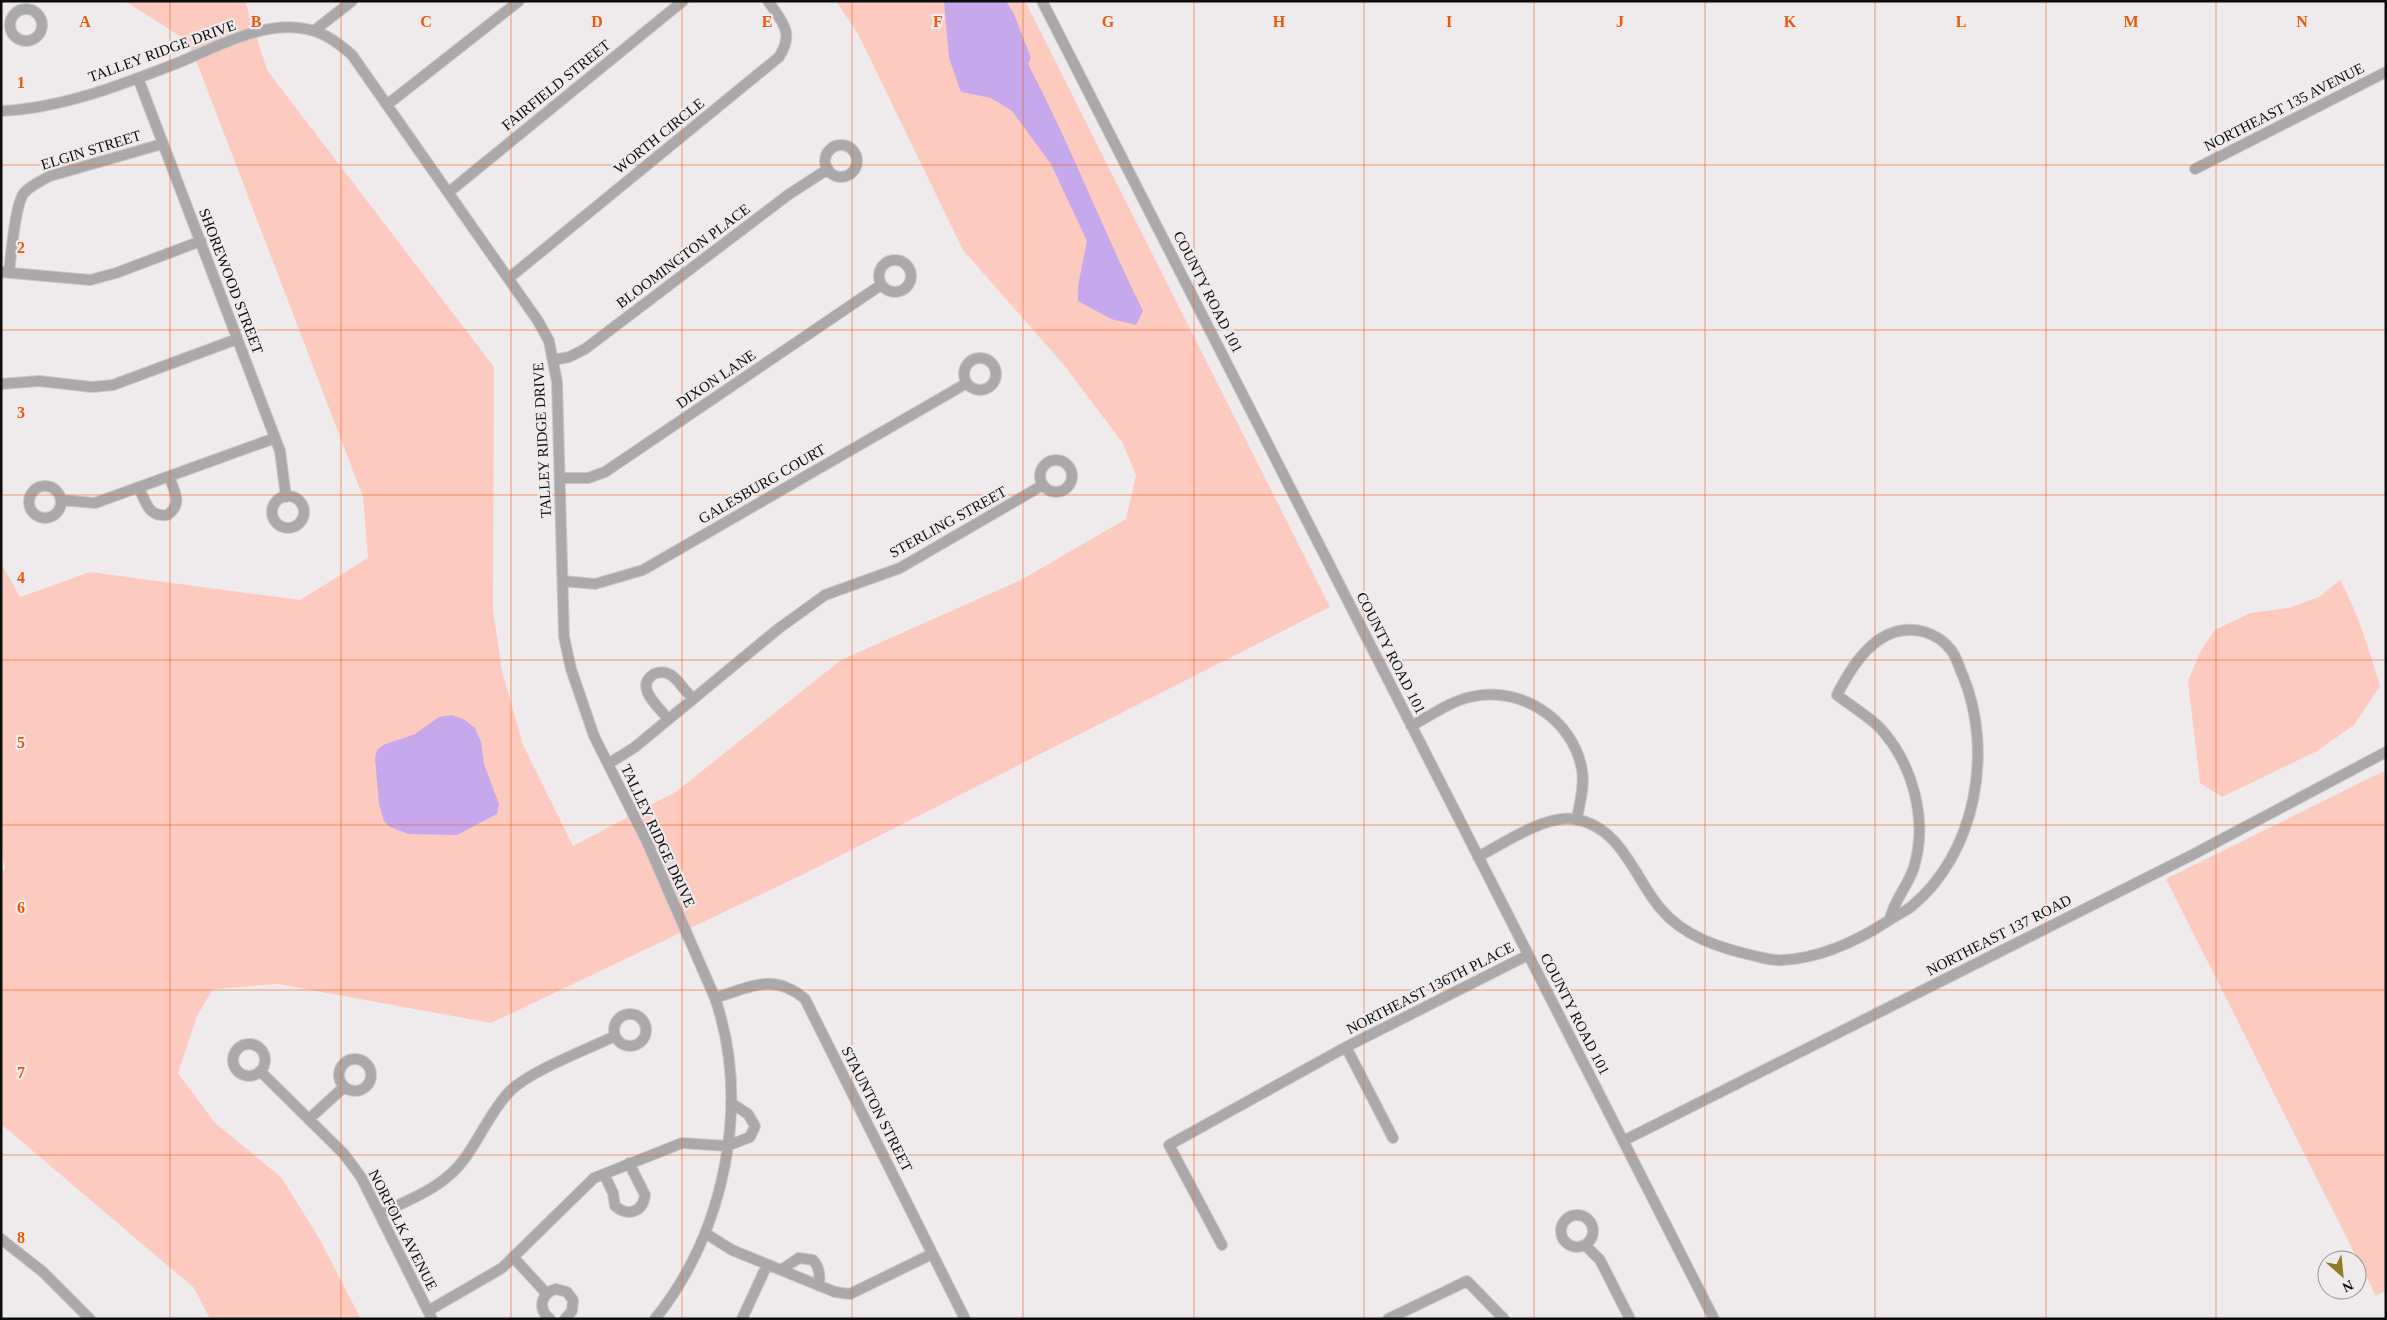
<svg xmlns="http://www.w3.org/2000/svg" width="2387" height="1320" viewBox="0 0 2387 1320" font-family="Georgia,serif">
<rect width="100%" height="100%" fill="#efebed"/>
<path fill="#fdcac0" d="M125,1H245L267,70L494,367L493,610L502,671L523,745L573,846L677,791L841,660L1021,580L1126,519L1136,475L1122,442L1063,364L963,250L858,34L836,1H1025L1330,607L806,873L491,1023L278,984L213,989L197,1016L178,1073L215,1123L281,1177L319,1238L361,1319H210L194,1288L1,1124V873L5,869L1,846V563L20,597L90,572L300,600L368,558L363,497L199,68L186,40Z
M2340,580C2358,613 2369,649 2380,686L2354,725L2317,751L2222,797L2200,783L2188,681L2201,650L2215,630L2250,613L2288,608L2319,597Z
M2386,770V1291L2376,1296L2166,879Z"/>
<path fill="#c6a8ed" d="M944,1H1006L1014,14L1031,58L1028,64C1070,144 1103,230 1143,311L1136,325L1111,319L1078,301V286L1087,241L1051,164L1012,111L991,98L961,92L949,58Z
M452,715L465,720L475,728L481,742L484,764L499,804L497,814L457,835L408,834L390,827L384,821L379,804L375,758L377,750L383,745L415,734L439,717Z"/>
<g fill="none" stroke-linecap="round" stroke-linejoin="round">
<g stroke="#cbc7c9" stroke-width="12">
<path id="minor" d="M1042,1L1714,1319
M10 25a16 16 0 1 1 32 0a16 16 0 1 1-32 0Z
M315,30L352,1
M138,78L280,451L286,497
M388,104L519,1
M1,111C63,108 124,84 180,62C216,47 259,23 300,28C321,30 336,41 352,55L538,321L549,341L557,382L564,637L571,669L594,736L647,842L715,998C751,1104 725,1232 655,1319
M825 161a16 16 0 1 1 32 0a16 16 0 1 1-32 0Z
M2195,169L2386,72
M449,192L683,1
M879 276a16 16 0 1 1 32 0a16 16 0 1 1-32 0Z
M1,272L90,280L116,273L201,241
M9,273C11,256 15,204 24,193C31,185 41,181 50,176L162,144
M509,278L779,57C795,32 782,22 768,1
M964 374a16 16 0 1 1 32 0a16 16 0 1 1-32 0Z
M554,360L569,357L585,349L788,195L828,169
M1,384L39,381L92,387L113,385L237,339
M1040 476a16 16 0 1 1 32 0a16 16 0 1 1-32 0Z
M560,478H588L605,472L881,285
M29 502a16 16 0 1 1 32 0a16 16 0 1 1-32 0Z
M139,488C146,502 148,517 167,515C183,505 175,492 169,477
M272 512a16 16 0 1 1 32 0a16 16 0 1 1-32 0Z
M61,500L95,503L275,438
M563,581L595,584L643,570L967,383
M668,719C660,708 633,687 654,674C659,672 664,671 669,674C680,679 683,692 694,698
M1411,726C1430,716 1449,702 1470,697C1521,685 1573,719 1582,770C1585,787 1579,804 1577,820
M608,764L635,747L778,629L825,595L900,568L1043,485
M1478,857C1504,843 1545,815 1574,819C1621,826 1634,877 1660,908C1684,937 1720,948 1755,956C1764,958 1774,961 1783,960C1821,958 1857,941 1888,921C1896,915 1905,912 1912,906C1976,853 1994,751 1963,676C1959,668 1957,657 1951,650C1944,641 1935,635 1925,632C1881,620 1854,661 1837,695C1851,706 1868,716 1880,728C1913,764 1928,820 1914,867C1908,886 1894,900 1890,919
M715,998C751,987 773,972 805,999L965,1319
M614 1030a16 16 0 1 1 32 0a16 16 0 1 1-32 0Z
M233 1060a16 16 0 1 1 32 0a16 16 0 1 1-32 0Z
M1346,1047L1393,1138
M339 1075a16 16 0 1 1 32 0a16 16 0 1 1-32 0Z
M260,1071L344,1154L361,1177L432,1319
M309,1119L344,1087
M1623,1141L2194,854L2386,752
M604,1174L613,1193L615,1206C628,1217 643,1212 645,1195L629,1163
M380,1214C410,1199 445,1187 465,1158C481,1136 491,1111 510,1091C532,1070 586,1050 615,1036
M1561 1231a16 16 0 1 1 32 0a16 16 0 1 1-32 0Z
M705,1233L732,1250L835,1292L850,1294L932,1254
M1,1239L43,1272L90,1319
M1222,1245L1169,1145L1346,1047L1528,955
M1585,1245L1600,1260L1630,1319
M513,1257L547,1294
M781,1270L799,1258L813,1260C820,1268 820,1276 819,1286
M428,1311L502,1268L594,1178L682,1143L727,1146L750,1137L755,1126L748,1114L731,1103
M550,1319C537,1309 541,1293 556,1289L567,1292L573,1300L572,1311L565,1319
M742,1319L767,1265
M1388,1319L1467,1281L1504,1319"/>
</g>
<use href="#minor" stroke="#aaa8aa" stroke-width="10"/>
</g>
<path fill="none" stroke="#e8590c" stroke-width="1" stroke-opacity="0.55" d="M170,1V1319M341,1V1319M511,1V1319M682,1V1319M852,1V1319M1023,1V1319M1194,1V1319M1364,1V1319M1534,1V1319M1705,1V1319M1875,1V1319M2046,1V1319M2216,1V1319M1,165H2386M1,330H2386M1,495H2386M1,660H2386M1,825H2386M1,990H2386M1,1155H2386"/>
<g text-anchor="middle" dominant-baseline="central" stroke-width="4.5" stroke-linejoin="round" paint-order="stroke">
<g font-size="15" fill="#0d0c0c" stroke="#efebed">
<text transform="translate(162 51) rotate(-20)">TALLEY RIDGE DRIVE</text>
<text transform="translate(556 85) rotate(-39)">FAIRFIELD STREET</text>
<text transform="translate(2284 107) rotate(-27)">NORTHEAST 135 AVENUE</text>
<text transform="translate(659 136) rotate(-39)">WORTH CIRCLE</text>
<text transform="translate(91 150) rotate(-17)">ELGIN STREET</text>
<text transform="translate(683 256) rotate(-37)">BLOOMINGTON PLACE</text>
<text transform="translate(231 281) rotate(69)">SHOREWOOD STREET</text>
<text transform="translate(1208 292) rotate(63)">COUNTY ROAD 101</text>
<text transform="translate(716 379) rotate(-34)">DIXON LANE</text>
<text transform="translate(542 440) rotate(-93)">TALLEY RIDGE DRIVE</text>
<text transform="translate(762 484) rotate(-30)">GALESBURG COURT</text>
<text transform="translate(948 522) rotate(-29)">STERLING STREET</text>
<text transform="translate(1391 653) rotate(63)">COUNTY ROAD 101</text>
<text transform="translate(658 836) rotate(65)">TALLEY RIDGE DRIVE</text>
<text transform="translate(1999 935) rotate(-27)">NORTHEAST 137 ROAD</text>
<text transform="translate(1430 988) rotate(-27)">NORTHEAST 136TH PLACE</text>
<text transform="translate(1575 1014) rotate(63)">COUNTY ROAD 101</text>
<text transform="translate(877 1109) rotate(63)">STAUNTON STREET</text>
<text transform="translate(403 1230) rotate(63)">NORFOLK AVENUE</text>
</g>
</g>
<g font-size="16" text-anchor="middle" font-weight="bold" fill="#e8590c" stroke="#efebed" stroke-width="4.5" stroke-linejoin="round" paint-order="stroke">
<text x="85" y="27">A</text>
<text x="256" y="27">B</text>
<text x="426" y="27">C</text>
<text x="597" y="27">D</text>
<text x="767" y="27">E</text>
<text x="938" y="27">F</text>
<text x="1108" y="27">G</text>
<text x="1279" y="27">H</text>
<text x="1449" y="27">I</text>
<text x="1620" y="27">J</text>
<text x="1790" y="27">K</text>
<text x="1961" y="27">L</text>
<text x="2131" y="27">M</text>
<text x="2302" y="27">N</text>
<text x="21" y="88">1</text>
<text x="21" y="253">2</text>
<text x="21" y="418">3</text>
<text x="21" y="583">4</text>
<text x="21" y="748">5</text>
<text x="21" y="913">6</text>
<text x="21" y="1078">7</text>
<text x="21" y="1243">8</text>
</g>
<rect width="2387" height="1320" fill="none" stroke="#0d0c0c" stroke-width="5"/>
<g transform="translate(2342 1275) rotate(153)"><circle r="24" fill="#efebed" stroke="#959293"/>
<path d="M0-4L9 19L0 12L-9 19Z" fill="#907e25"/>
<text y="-8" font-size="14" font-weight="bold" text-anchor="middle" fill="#0d0c0c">N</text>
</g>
</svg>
